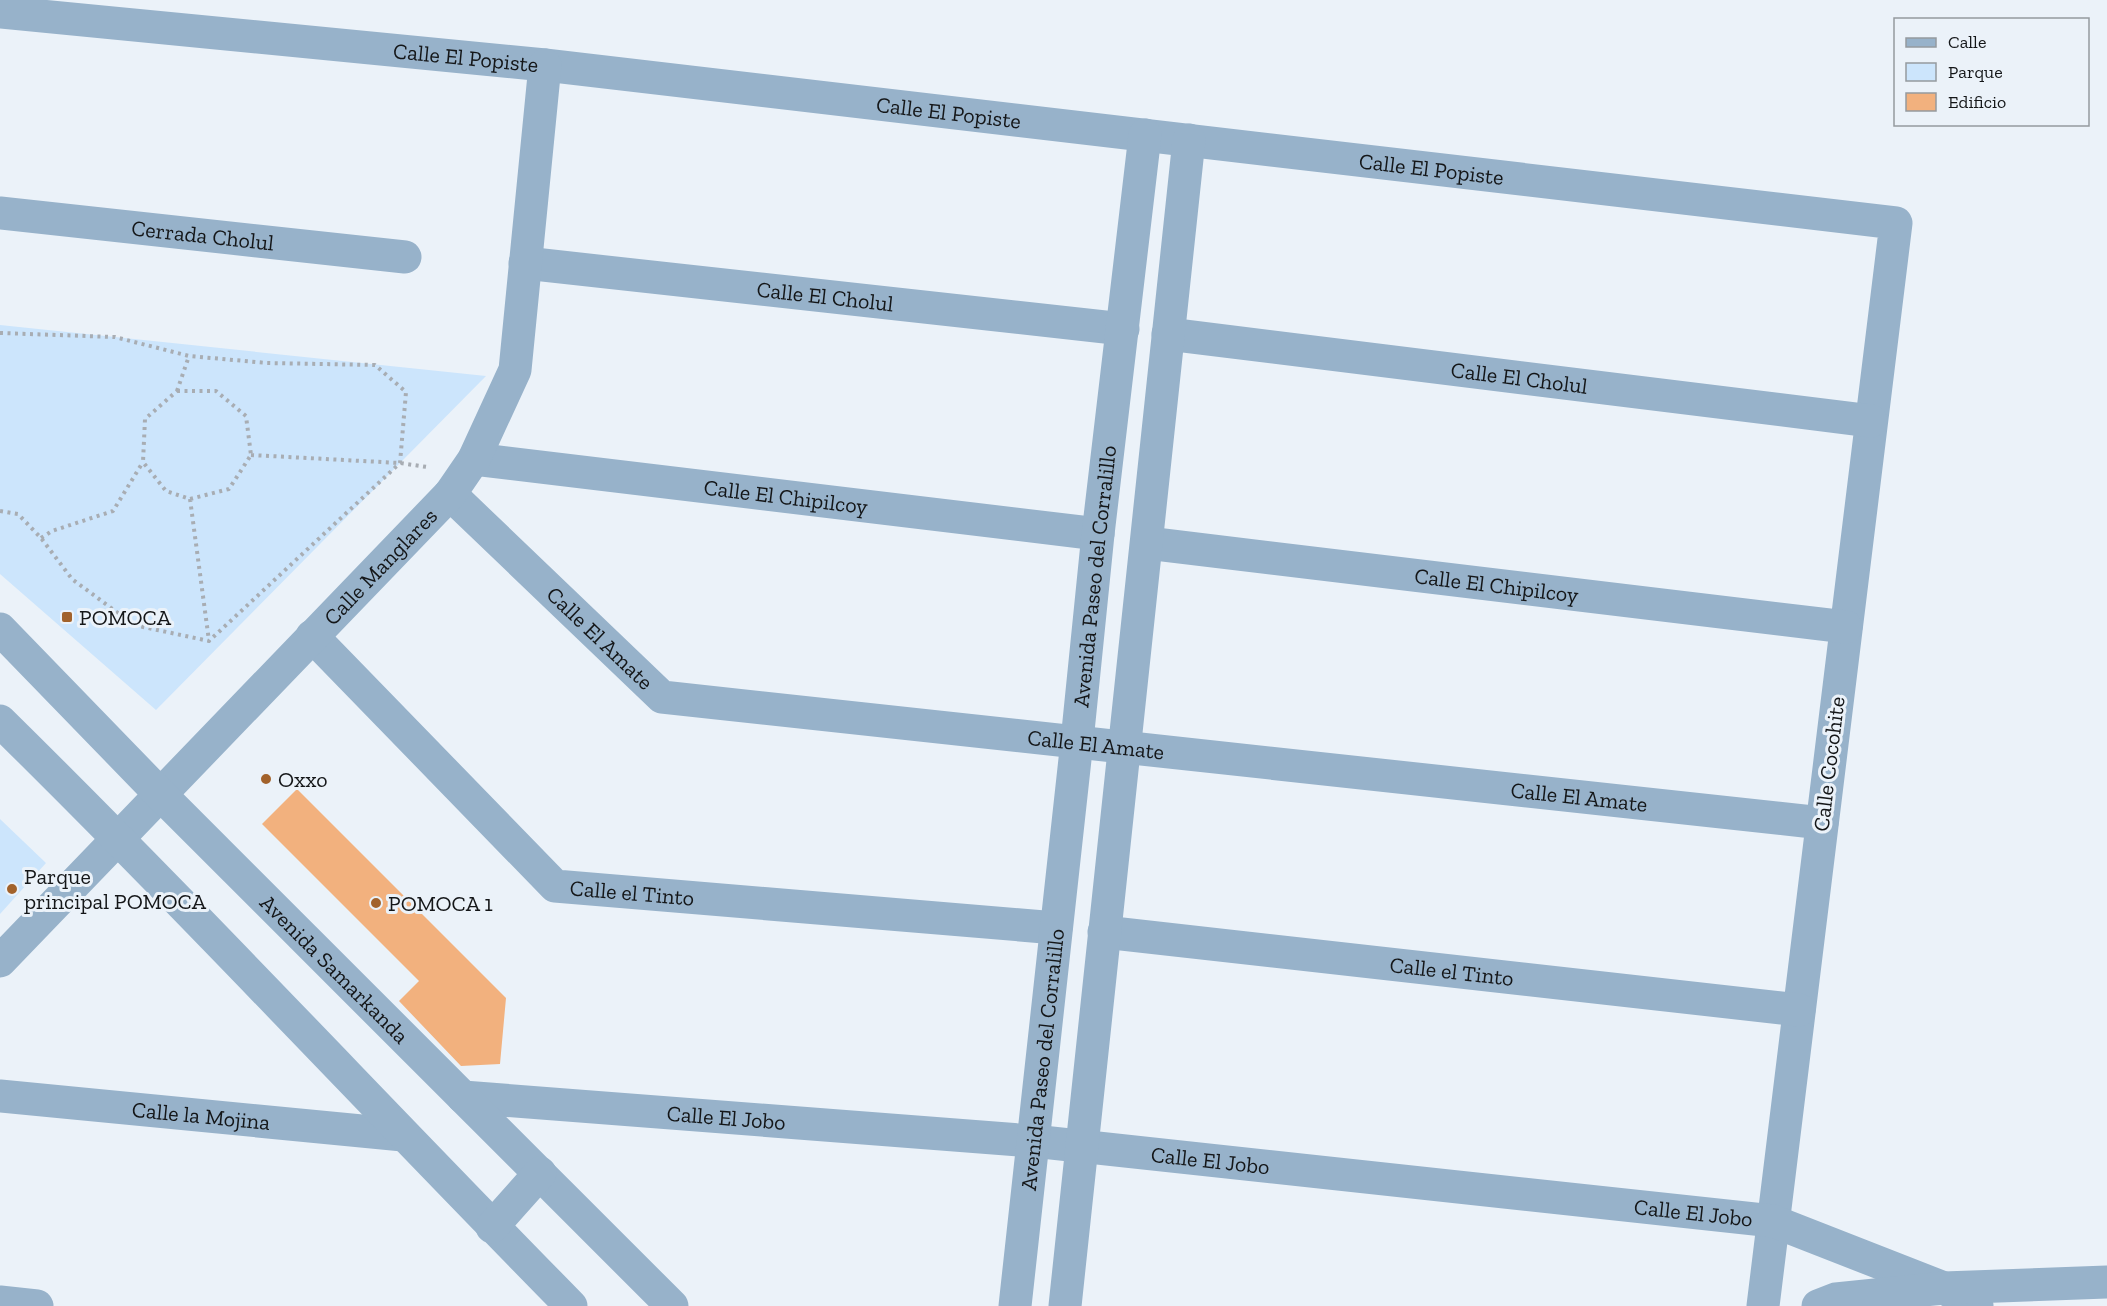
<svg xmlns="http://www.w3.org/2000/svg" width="2107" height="1306" viewBox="0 0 2107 1306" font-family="'Zilla Slab',serif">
<rect width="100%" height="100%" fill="#ebf2f9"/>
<path fill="#cce5fc" d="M0,325L486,376L156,710L0,574Z
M0,819L46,863L0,914Z"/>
<path fill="#f2b17e" d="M297,789L506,998L500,1064L461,1066L399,1001L419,981L262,824Z"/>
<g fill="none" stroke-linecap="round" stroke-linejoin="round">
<path stroke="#a8adb3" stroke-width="4" stroke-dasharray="3 4.5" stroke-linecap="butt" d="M0,333L115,337L189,356L267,363L375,365L406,392L400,463L209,641L134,625L72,579L41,538L18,514L0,511
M177,391H216L246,416L251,455L229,489L190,499L166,491L143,462L145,419Z
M177,391L189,356
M251,455L400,463L427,467
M190,499L209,641
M41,538L52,531L113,511L143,462"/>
<g stroke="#97b2ca" stroke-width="33">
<path id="s1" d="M0,12L545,65L1896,223L1763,1306"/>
<path id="s2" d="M0,213L405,257"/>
<path id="s3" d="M525,263L1123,329"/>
<path id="s4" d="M1168,334L1871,421"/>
<path id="s5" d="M474,459L1098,534"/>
<path id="s6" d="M450,494L662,697L1822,823"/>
<path id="s7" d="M1147,543L1846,627"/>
<path id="s8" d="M312,636L555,886L1056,928"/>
<path id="s9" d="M1104,932L1799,1010"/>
<path id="s10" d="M0,961L450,494L474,459L515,370L545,65"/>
<path id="s11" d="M0,1096L403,1135"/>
<path id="s12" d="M463,1097L1033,1141L1773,1221L1944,1288L1977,1306"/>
<path d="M0,1302L37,1306"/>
<path id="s13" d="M1015,1306L1077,741L1098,534L1145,135"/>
<path d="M1065,1306L1189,140"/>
</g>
<g stroke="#97b2ca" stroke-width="33">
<path id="s14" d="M0,629L160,794L672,1306"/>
<path d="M0,721C194,912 380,1112 571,1306"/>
<path d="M492,1227L540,1173"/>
<path d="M1818,1306L1836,1299L1944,1288L2107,1282"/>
</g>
</g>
<g fill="#a2622b" stroke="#ebf2f9" stroke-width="2">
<rect x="61" y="611" width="12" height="12" rx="3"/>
<circle cx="266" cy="779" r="6"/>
<circle cx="12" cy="889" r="6"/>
<circle cx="376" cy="903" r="6"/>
</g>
<g text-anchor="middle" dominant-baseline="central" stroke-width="6" stroke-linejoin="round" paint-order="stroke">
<g font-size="22" fill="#141618" stroke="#ebf2f9">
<text stroke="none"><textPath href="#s1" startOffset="468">Calle El Popiste</textPath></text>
<text stroke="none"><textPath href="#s1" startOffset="954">Calle El Popiste</textPath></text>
<text stroke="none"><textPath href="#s1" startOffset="1440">Calle El Popiste</textPath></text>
<text stroke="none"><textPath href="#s2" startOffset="204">Cerrada Cholul</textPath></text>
<text stroke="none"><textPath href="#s3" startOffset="302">Calle El Cholul</textPath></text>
<text stroke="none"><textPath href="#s4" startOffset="354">Calle El Cholul</textPath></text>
<text stroke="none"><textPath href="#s5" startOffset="314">Calle El Chipilcoy</textPath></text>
<text stroke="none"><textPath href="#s10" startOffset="548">Calle Manglares</textPath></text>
<text stroke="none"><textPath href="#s13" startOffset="734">Avenida Paseo del Corralillo</textPath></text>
<text stroke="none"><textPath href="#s7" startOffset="352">Calle El Chipilcoy</textPath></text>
<text stroke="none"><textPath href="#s6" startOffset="208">Calle El Amate</textPath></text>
<text stroke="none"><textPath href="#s6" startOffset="730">Calle El Amate</textPath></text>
<text transform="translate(1829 764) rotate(-83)">Calle Cocohite</text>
<text stroke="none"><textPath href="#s6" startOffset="1216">Calle El Amate</textPath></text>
<text stroke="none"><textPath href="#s8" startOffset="426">Calle el Tinto</textPath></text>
<text stroke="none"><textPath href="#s14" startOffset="477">Avenida Samarkanda</textPath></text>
<text stroke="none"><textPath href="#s9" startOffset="350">Calle el Tinto</textPath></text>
<text stroke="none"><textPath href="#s13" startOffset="248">Avenida Paseo del Corralillo</textPath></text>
<text stroke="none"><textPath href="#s11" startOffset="202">Calle la Mojina</textPath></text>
<text stroke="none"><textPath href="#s12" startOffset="264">Calle El Jobo</textPath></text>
<text stroke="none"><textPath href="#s12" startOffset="750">Calle El Jobo</textPath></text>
<text stroke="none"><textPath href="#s12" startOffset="1236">Calle El Jobo</textPath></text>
</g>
<g font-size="22" fill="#141618" stroke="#ebf2f9" text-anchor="start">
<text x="79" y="617">POMOCA</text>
<text x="278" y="779">Oxxo</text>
<text x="24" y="876">Parque<tspan x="24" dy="25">principal POMOCA</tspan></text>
<text x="388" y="903">POMOCA 1</text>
</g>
</g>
<rect x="1894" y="18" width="195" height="108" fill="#ebf2f9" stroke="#959a9f" stroke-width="1.5"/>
<rect x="1906" y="38" width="30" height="9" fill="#97b2ca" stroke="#959a9f" stroke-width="1.5"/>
<text x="1948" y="48" font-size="18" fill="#141618">Calle</text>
<rect x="1906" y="63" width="30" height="18" fill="#cce5fc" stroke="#959a9f" stroke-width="1.5"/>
<text x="1948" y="78" font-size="18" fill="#141618">Parque</text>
<rect x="1906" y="93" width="30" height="18" fill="#f2b17e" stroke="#959a9f" stroke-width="1.5"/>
<text x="1948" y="108" font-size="18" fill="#141618">Edificio</text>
</svg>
